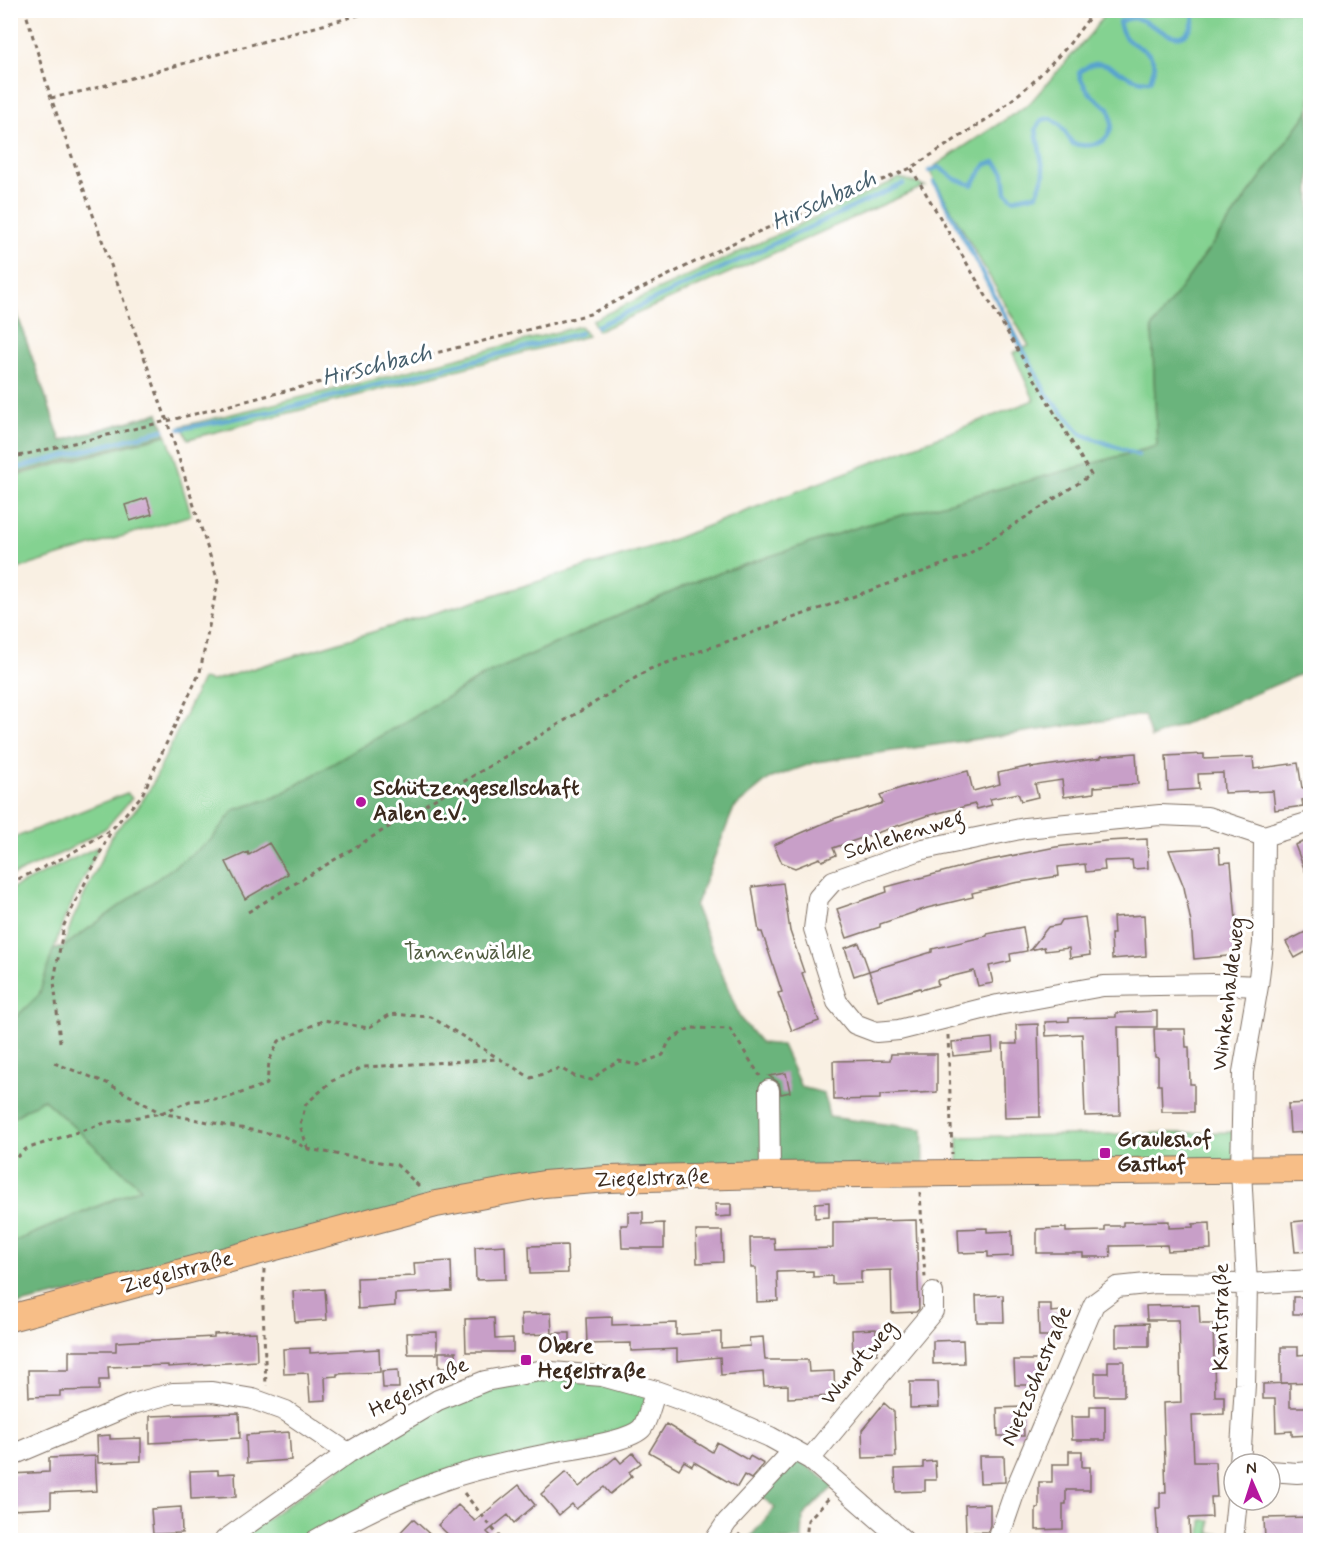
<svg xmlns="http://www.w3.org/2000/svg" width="1321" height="1551" viewBox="0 0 1321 1551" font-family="Mynerve,sans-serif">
<rect width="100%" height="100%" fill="#fff"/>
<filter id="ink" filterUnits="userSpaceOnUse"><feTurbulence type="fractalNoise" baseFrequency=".0167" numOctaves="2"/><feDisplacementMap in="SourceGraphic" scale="12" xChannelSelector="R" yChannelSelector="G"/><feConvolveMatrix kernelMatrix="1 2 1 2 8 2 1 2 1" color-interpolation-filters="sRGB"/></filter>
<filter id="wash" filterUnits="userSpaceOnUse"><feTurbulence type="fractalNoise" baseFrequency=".008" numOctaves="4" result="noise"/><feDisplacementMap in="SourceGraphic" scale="24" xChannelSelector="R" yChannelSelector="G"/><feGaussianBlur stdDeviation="1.35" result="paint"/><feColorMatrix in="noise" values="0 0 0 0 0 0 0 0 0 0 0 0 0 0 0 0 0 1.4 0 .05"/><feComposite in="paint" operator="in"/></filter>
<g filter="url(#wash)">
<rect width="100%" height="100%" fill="#f9f0e3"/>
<path fill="#84d291" stroke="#607e58" stroke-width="1.5" d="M1107,11H1310V109L1152,328L1157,446L862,526L701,579L485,675L276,797L234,810L211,840L63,947L72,921L114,832L139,806L151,787L202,679L212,681L661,544L1034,400L1013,353L1029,346L930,172L936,165L1029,104L1092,32Z
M900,178L925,186L598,331L592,320Z
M580,326L588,336L188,439L182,426L381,378Z
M167,435L191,515L11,571V477Z
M127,793L132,798L106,828L66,851L11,876V839Z
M99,846L63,922L39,995L11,1022V889Z
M43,1099L141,1188L11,1243V1119Z
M1234,1132V1163L958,1167V1137Z
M539,1371L656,1391L643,1428L510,1462L316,1540H236L438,1400Z
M1202,1520H1210V1534H1225L1223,1536H1201Z"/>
<path fill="#6bb47b" stroke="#536f4c" stroke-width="1.5" d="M1310,109V670L1151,738L1144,715L816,762L769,779L734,808L695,906L740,1018L761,1043L782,1045L801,1087L824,1093L829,1117L923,1129L924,1164L609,1171L11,1306V1243L141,1188L43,1099L11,1119V1022L39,995L53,950L63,947L211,840L234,810L276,797L485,675L701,579L862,526L1157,446L1152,328Z
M15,308L61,441L158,413L166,434L11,475L10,310Z
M794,1456L834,1486L803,1516L802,1540H780L751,1536L775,1508L760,1494Z"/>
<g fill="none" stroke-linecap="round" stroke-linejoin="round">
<path stroke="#56a2cf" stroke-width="4.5" d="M929,171L939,167L955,179L972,185L986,164L995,162L1004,173L1006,192L1013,199L1037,194L1044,174L1036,129L1042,120L1051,118L1060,125L1073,144C1088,147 1107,147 1111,127C1113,122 1110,113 1109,108C1094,99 1084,90 1079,73C1107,47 1119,83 1150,81L1155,65C1153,61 1151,55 1148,53C1131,40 1125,45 1119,22C1142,9 1154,33 1175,36C1189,39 1196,22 1193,10
M934,182L1046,393L1081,434L1138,455
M597,326L903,184
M180,429L283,409L581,333
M10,470L163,430"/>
</g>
<g id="blocks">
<path fill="#c89fc8" d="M147,498L152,514L130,521L125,505Z
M1136,753L1138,784L1094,787V793L1064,797L1062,780L1035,784L1038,797L1021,801L1018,793L990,799L992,805L977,809L975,804L926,816L833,848L836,855L822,861L820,858L795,868L782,863L774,845L836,818L883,803L880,795L910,785V786L968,771L973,791L1000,784L998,773L1031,766V768L1101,758V756Z
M1204,754V759L1253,757L1254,769L1298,763L1302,788L1311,787V799L1302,800L1303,806L1275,810L1273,791L1224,793L1223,773L1198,774L1199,789L1168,791L1166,756Z
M1147,839L1148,868L1133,869L1132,860L1104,861L1105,870L1086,872L1085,864L1058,867L1059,876L1014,883L972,893L973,897L927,908L880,924V927L847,938L837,909L887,892L886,887L980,862L1056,847L1105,841Z
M1311,839V881H1309L1295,845Z
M269,843L288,874L245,899L226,862L248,852L249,855Z
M1219,847L1220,863L1231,862L1239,955L1194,959L1191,923L1184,887L1169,850Z
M783,883L790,931L804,972L802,973L819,1021L792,1031L778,993L782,992L762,932H759L752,887Z
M1144,915L1146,956L1112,959L1111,934H1114L1113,917Z
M1085,917L1090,955L1070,958L1069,948L1045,951L1044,947L1030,950L1048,927L1059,925L1062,920Z
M1023,927L1027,951L1010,954L1011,961L989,966L993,983L978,986L974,971L937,980L938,985L921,990L920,988L878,1000L869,971L932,952V949L987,936V934Z
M1311,929V949L1295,958L1286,942Z
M859,943L869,971L854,976L845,948Z
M1157,1011V1027H1118L1120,1115L1085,1116L1082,1034L1046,1036L1045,1022L1069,1021V1018L1116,1017V1013Z
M1038,1024L1040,1117L1005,1118L1003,1044H1017L1016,1025Z
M1154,1029H1185L1186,1047H1189L1190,1084H1194V1112H1162L1161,1085H1158V1058L1155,1057Z
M992,1038L993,1052L953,1056L952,1042Z
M891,1054H937V1092L880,1095V1099L834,1100L833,1061L890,1060Z
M786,1073L790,1092L781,1094L779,1083L769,1076Z
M1311,1103V1132L1290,1133L1288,1104Z
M829,1202V1217L815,1218V1203Z
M715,1204H731V1216L716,1217Z
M628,1212H643V1224L664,1223V1248H622L621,1225H628Z
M916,1220L919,1309L916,1312L892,1313L891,1270L861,1271V1283L832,1284V1276L813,1277V1271L777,1272L778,1301L757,1302L756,1268H751L750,1238H774L775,1250L833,1248V1222Z
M1311,1220V1251L1295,1252L1292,1222Z
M1169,1221V1228L1193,1227V1224L1210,1223L1211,1249L1168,1251L1167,1245L1110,1246L1111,1257H1083V1253H1037V1229L1066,1228V1232L1105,1231V1226H1123V1222Z
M987,1228V1232L1012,1231L1013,1256L988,1257V1252L959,1253L958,1229Z
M696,1231H722L723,1262L697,1263Z
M505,1245L506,1279L476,1280L475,1247Z
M567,1245L568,1273L530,1274L529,1246Z
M451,1261L452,1291L395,1294V1306L358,1309L357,1278L415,1276L414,1263Z
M325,1289L327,1320L295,1322L293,1291Z
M1003,1295L1004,1322H977L976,1296Z
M1293,1297H1311V1314H1293Z
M1038,1304H1051V1312L1062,1311V1336H1039Z
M1199,1305L1200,1324H1213L1215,1396H1224V1414L1192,1415L1194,1462H1215L1217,1497H1211L1212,1517L1189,1518L1190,1540H1158L1156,1508H1160V1493H1166L1163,1403L1181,1402L1179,1320H1147L1146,1306Z
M551,1313L552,1334L522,1335L521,1314Z
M612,1317V1325L676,1323V1335L721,1332V1348L750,1346L749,1338L763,1337L765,1360H808L809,1372L834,1371L835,1396L788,1398V1385L764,1386L763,1372L721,1375L720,1357L677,1361V1349L631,1351V1343L587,1344L586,1318Z
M494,1318L495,1339L513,1338V1352H466L465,1319Z
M1149,1323V1346H1116V1324Z
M876,1329L877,1354L853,1355L852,1330Z
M256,1332L257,1361L168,1367V1365L108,1367L109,1380H99V1390L60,1391V1396L29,1397L28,1370H69V1351H116V1342L214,1337V1334Z
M437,1332V1354H408L407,1333Z
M554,1333H570V1347L554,1348Z
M963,1340L964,1363L933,1364V1341Z
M1281,1347H1298V1355L1311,1354V1382L1281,1383Z
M310,1348V1353L379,1349L380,1372L337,1374V1376L325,1377L326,1400L310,1401L308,1373L284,1374L283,1349Z
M439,1352H456V1367H439Z
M1014,1360H1041V1385H1015Z
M1108,1361H1124V1396H1095V1373H1108Z
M398,1370L399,1388H383L382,1371Z
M910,1382H938L939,1407L910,1408Z
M1290,1383V1407H1311V1435L1292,1436V1431L1276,1432L1275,1399H1263V1384Z
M884,1403L894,1412L896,1457L863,1458L862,1430Z
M1090,1406H1105V1440H1072L1071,1417H1090Z
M1023,1407L1024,1436H998L997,1408Z
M239,1413L240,1438L150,1443V1416Z
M666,1424L712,1452L717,1442L748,1460L750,1456L764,1464L751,1479L744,1475L737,1487L694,1462L692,1466L684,1461L679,1469L649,1452Z
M289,1432L291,1460L247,1463L246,1435Z
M110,1435V1439L141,1438V1461L98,1463L97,1436Z
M1069,1451H1082V1467H1090V1490H1066V1504H1063V1529L1036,1530V1508H1039V1482H1052V1464H1069Z
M633,1453L641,1463L629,1472L632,1476L610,1494L604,1487L576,1509L572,1504L559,1515L541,1494L566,1472L579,1487L616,1457L621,1463Z
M95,1456L97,1491L51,1493V1508L12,1510L11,1474L49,1472V1458Z
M979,1456H1004L1005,1482L980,1483Z
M935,1461L936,1480H925V1491L896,1492L895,1469L923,1468V1462Z
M218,1470V1474L235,1473L236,1497L191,1499L190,1471Z
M519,1485L535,1505L514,1523L508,1515L487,1532L495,1540H454L438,1525L458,1505L475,1521Z
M990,1504V1525L988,1532H966L965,1505Z
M181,1507L182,1533L153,1534L151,1509Z
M1311,1517V1540H1265L1264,1518Z
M413,1519L436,1540H393Z"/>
</g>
</g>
<g filter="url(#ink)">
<use href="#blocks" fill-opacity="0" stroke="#7e6f63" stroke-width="1.5"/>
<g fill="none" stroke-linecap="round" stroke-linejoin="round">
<g stroke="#7e6f63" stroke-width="22">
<path id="minor" d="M1258,986L1214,984L1103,986L998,1005L899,1030L876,1032L855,1024L837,1002L814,929L818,898L833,881L923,849L1025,828L1160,815L1207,817L1264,836
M769,1090L770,1175
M10,1456L133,1404L173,1393L212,1392L253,1399L286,1411L348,1453
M810,1459L933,1311V1293
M1240,1464L1245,1384L1247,1284L1241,1170L1243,1072L1258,986L1263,943L1264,836L1310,822
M1270,1471L1297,1473L1310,1472
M225,1540L348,1453L438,1400L485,1381L539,1371L602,1376L656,1391L707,1409L770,1437L810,1459L903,1540
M316,1540C358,1516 404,1493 450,1478C486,1466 524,1459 562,1451C580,1448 628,1441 641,1429C647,1423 652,1400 656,1391
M715,1540L727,1522L794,1450
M998,1540L1016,1488L1094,1304L1117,1287L1156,1283L1247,1284L1310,1280
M1233,1540L1237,1500"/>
</g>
<g stroke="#7e6f63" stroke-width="28">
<path id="major" d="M10,1318L436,1204L544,1184L608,1179L770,1175L1310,1169"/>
</g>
<path stroke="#7e6f63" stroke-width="3" stroke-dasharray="4.5 4.5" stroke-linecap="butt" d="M51,98L88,90L377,10
M10,458L167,421L590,314L741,239L911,168L995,114L1033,82L1067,47L1095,10
M10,883L65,857L112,829L142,795L200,672L218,581L167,421L51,98L25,10
M248,912L650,669L964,557L1091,475L911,168
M948,1035L952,1154
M60,1042L54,981L64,925L111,831
M54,1063L107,1083L161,1113L283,1136L308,1149L397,1165L421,1188
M308,1149L300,1125L306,1104L332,1081L364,1067L500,1059L531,1078L560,1068L574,1076L592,1080L604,1069L619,1061L637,1065L663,1055L669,1041L690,1028L730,1029L760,1076
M10,1163L26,1149L105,1123L161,1113L190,1101L227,1098L267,1084L269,1061L279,1041L324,1020L368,1028L391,1014L431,1017L498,1058
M920,1192L925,1278
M264,1269L263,1306L266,1386
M464,1493L502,1540
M738,1534L745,1540
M806,1540L808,1520L830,1497"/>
<use href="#minor" stroke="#fff" stroke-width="20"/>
<use href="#major" stroke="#f7be87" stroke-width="26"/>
</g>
</g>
<g fill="#b5179e" stroke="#fff" stroke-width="2">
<circle cx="361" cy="802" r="6"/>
<rect x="1099" y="1147" width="12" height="12" rx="3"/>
<rect x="520" y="1354" width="12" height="12" rx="3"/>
</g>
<g text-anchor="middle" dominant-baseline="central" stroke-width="6" stroke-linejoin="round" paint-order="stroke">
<g font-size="22" font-weight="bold" fill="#3b2a1e" stroke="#fff" text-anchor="start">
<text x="373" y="789">Schützengesellschaft<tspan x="373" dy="25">Aalen e.V.</tspan></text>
<text x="1117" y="1140">Grauleshof<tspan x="1117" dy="25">Gasthof</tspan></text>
<text x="538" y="1347">Obere<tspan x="538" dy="25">Hegelstraße</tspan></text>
</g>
<g font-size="22" fill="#3b2a1e" stroke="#fff">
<text transform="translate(904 835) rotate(-17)">Schlehenweg</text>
<text transform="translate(1229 994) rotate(-83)">Winkenhaldeweg</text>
<text transform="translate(652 1179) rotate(-2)">Ziegelstraße</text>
<text transform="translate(177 1273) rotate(-15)">Ziegelstraße</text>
<text transform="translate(1222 1317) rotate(-90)">Kantstraße</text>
<text transform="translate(859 1363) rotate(-50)">Wundtweg</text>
<text transform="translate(1037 1376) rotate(-67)">Nietzschestraße</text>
<text transform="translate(419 1388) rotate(-27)">Hegelstraße</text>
</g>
<g font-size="22" fill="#515c40" stroke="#fff">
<text x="468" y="953">Tannenwäldle</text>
</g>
<g font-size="24" font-style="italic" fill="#47606e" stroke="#fff">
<text transform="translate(824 201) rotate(-25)">Hirschbach</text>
<text transform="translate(377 366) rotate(-14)">Hirschbach</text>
</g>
</g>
<rect width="1321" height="1551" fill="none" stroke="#fff" stroke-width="36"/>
<g transform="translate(1252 1482) rotate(357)"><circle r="28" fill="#ffffff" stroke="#b1aaa5" stroke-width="1.5"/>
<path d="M0-4.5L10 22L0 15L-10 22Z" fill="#b5179e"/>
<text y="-9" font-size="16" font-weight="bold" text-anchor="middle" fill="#3b2a1e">N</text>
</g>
</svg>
